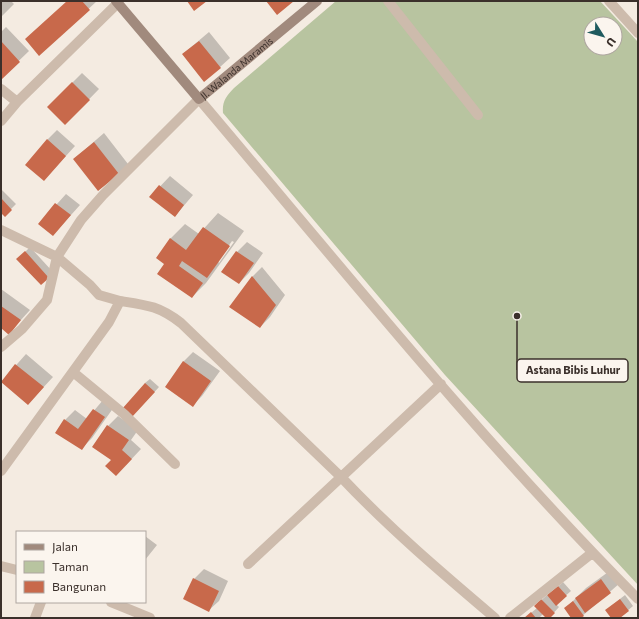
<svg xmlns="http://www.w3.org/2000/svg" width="639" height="619" viewBox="0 0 639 619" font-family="Commissioner,sans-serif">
<rect width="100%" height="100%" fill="#f4ebe1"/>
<path fill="#b8c4a0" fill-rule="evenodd" d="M336,1H600L638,42V585L445,375L223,113C222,102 226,96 234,88ZM591,24H615V48H591Z"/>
<path fill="#0003" fill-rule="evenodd" d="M1,1H11L14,4L1,17Z
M67,1H97L40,54Z
M6,27L29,51L1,78V32Z
M209,32L230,58L220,67L183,54Z
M82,73L99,89L65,124L48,107Z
M57,130L75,146L44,180L47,140Z
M104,133L128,164L118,174L74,159Z
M170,176L193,195L175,216L151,196Z
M1,189L16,204L5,215L1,211Z
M66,194L80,205L53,235L39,224Z
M218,213L244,231L206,283L192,297L165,263L170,239L185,224L199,234ZM232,241L234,242L219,263L218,261Z
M247,242L263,253L249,273L239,283L237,252Z
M30,247L53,272L41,284L18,259Z
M262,267L285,295L270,317L260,327L231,307L253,276Z
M1,289L30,310L9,333L1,327Z
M193,352L220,371L202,396L193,405L183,362Z
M26,354L53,377L28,404L2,381Z
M150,379L159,387L137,411L145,383Z
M103,400L114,407L92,438L82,448L65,420L75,410L87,419Z
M118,416L138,430L131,440L141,449L126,465L112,460L108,426Z
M145,536L157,545L145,560Z
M204,569L228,581L219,601L209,610L194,579Z
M611,570L620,583L580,618H572L570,604L586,588Z
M563,582L571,591L556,604L559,607L550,617L551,618H547L543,614L539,618H525L537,608L535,606L547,595L548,596Z
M625,595L633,606L619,618H612L611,606Z"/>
<path fill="#c8694b" d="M67,1H82L90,10L39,56L25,39Z
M187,1H207L194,11Z
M266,1H294L277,15Z
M1,41L20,62L1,80Z
M199,41L221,68L204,82L182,54Z
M72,82L90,100L65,125L47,107Z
M47,139L66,156L44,181L25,165Z
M94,142L119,174L98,191L73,159Z
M159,185L184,205L175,217L149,197Z
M1,198L12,210L5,217L1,213Z
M55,203L71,215L53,236L38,224Z
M203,227L230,246L207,278L182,261L179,266L203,283L192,298L157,274L164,264L156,258L170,238L186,250Z
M25,251L49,278L41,285L16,259Z
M236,251L254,263L239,284L221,272Z
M252,276L276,305L260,328L229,307Z
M1,306L21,320L9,335L1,328Z
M183,361L211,381L193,407L165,387Z
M15,364L44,387L28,405L1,382Z
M145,383L155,392L132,417L122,409Z
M93,409L105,417L82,450L55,433L64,419L78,429Z
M107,425L129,440L122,450L132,459L116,476L105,466L111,460L92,447Z
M193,578L219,591L209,612L183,599Z
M601,579L611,593L585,613L575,598Z
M558,586L567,596L556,606L547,595Z
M541,599L555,613L550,618H546L534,606Z
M620,599L629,611L620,618H611L605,610Z
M573,601L584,616L581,618H571L564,608Z
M531,612L536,618H524Z"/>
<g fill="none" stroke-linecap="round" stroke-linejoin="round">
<path stroke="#cdbbac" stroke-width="10" d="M388,1L478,115"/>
<path stroke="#cdbbac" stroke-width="10" d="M609,1L638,33
M1,89L17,102
M1,121L17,102L118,3
M1,230L57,257L47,300L22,329L1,347
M120,301C147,305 159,306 181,323L341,477C389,528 442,573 495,618
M73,372L124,414L175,464
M1,471L109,322L120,301L99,295L90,285L57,257L81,220L103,195L199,99C342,268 482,442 638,599
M248,564L441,384
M1,566L17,570
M111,602L150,618
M35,618L41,602
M510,618L592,553"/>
<path stroke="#a18a7d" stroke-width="10" id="s1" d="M116,1L199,99L317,1"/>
</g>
<g text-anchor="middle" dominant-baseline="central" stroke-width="3.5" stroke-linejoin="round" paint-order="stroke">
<g font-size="10" fill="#3b302b" stroke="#fbf5ee">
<text stroke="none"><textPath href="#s1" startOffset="177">Jl. Walanda Maramis</textPath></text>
</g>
</g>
<path fill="none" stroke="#3b302b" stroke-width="1.5" d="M517 316L517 370"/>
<circle fill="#3b302b" stroke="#fbf5ee" stroke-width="1.5" cx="517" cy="316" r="4"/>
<rect fill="#fbf5ee" stroke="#3b302b" stroke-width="1.5" x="517" y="359" width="111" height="23" rx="4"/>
<g font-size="11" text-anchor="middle" font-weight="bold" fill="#3b302b">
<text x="573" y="374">Astana Bibis Luhur</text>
</g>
<rect width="639" height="619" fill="none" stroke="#3b302b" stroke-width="4"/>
<rect x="16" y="531" width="130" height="72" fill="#fbf5ee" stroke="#aea6a0"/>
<rect x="24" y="544" width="20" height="6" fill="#a18a7d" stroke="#aea6a0"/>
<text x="52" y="551" font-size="12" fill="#3b302b">Jalan</text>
<rect x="24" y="561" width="20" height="12" fill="#b8c4a0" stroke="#aea6a0"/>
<text x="52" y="571" font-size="12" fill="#3b302b">Taman</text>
<rect x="24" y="581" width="20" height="12" fill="#c8694b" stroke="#aea6a0"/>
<text x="52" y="591" font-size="12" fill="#3b302b">Bangunan</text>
<g transform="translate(603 36) rotate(127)"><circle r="19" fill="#fbf5ee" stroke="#aea6a0"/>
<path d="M0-3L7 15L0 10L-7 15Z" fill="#1f5a5e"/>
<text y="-6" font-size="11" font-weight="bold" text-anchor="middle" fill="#3b302b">U</text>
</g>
</svg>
